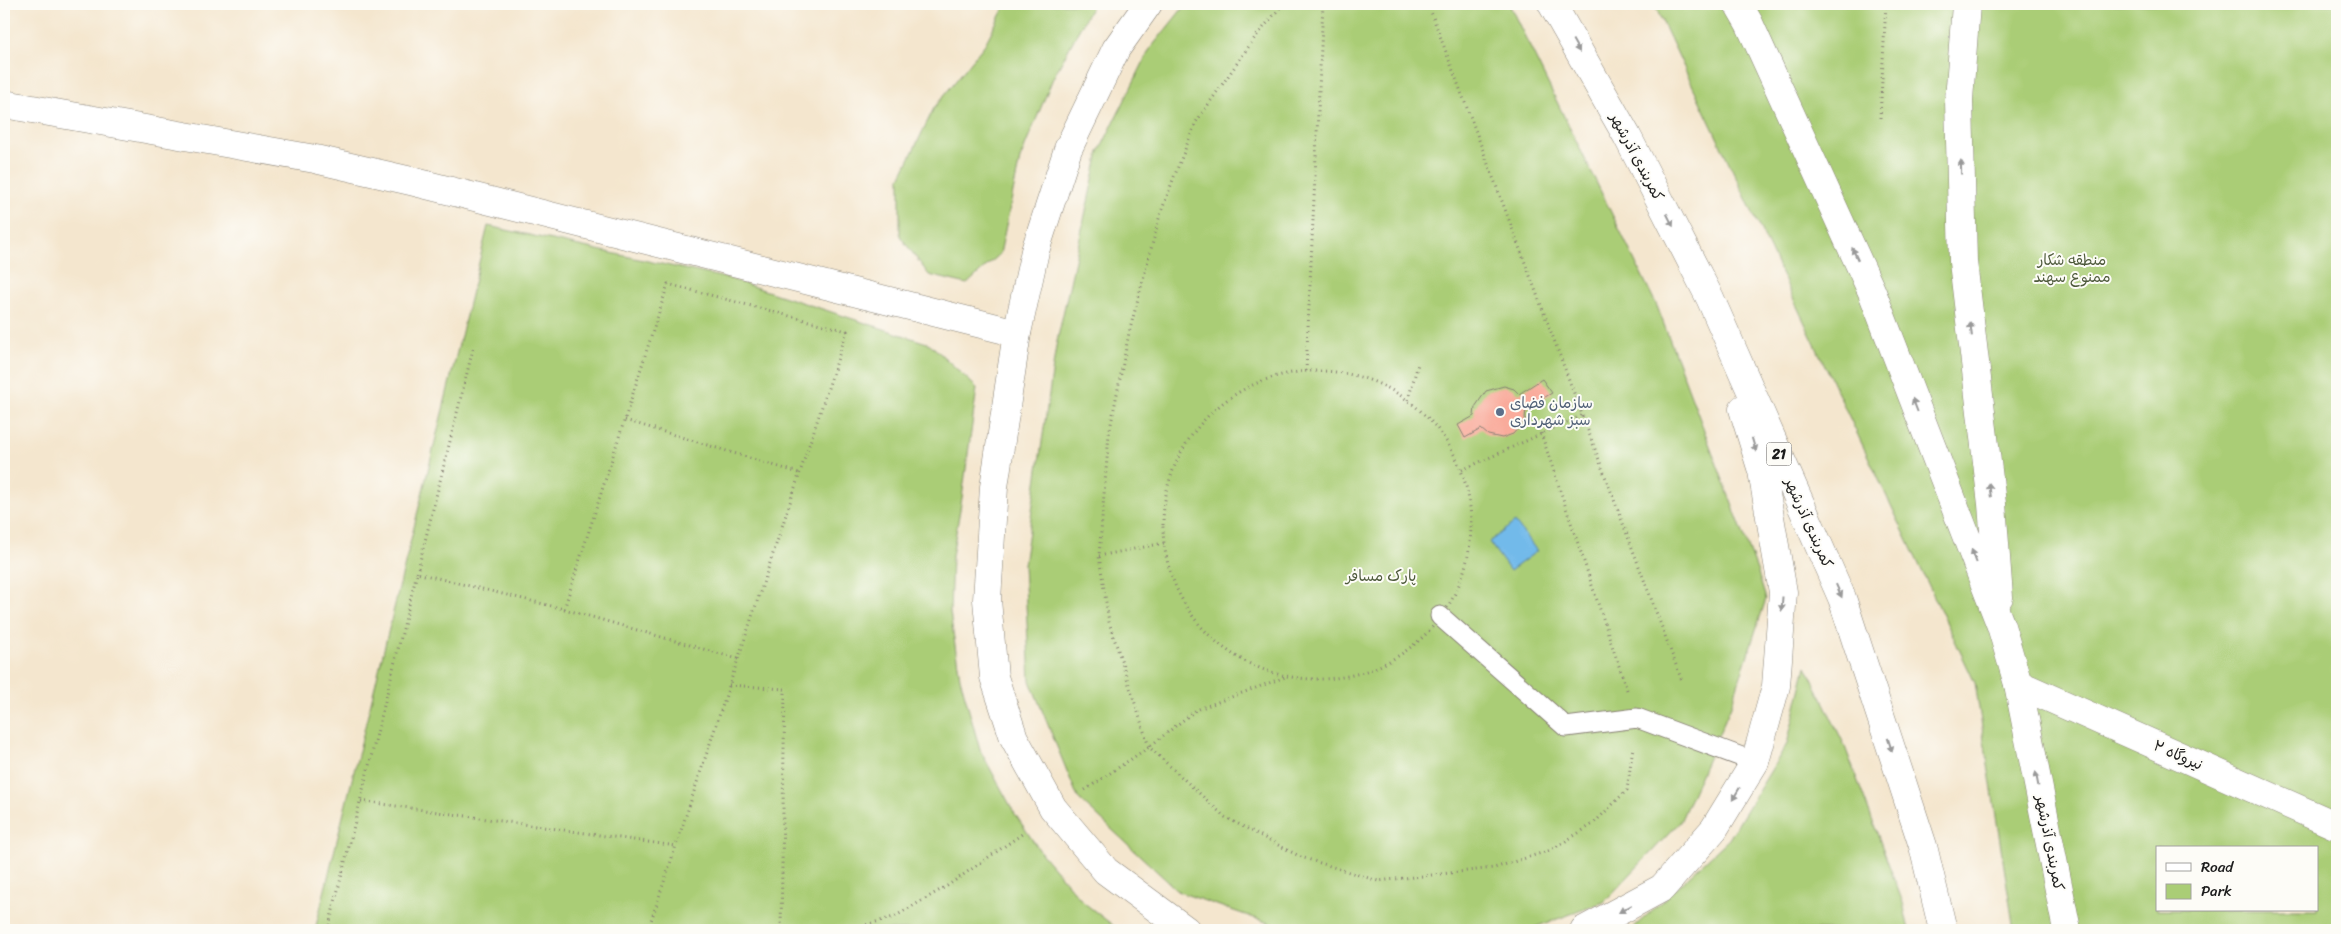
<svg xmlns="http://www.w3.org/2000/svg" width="2341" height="934" viewBox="0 0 2341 934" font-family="Sriracha,'Playpen Sans Arabic',sans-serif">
<rect width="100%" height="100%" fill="#fdfcf7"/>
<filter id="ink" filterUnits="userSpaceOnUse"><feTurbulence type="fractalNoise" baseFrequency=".02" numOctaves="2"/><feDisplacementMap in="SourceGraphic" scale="10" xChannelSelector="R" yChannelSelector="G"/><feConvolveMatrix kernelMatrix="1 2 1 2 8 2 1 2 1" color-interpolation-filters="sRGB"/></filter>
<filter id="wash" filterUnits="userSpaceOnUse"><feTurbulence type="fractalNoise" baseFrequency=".0096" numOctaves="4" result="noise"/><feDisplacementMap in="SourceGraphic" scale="20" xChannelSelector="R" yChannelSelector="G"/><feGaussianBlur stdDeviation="1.12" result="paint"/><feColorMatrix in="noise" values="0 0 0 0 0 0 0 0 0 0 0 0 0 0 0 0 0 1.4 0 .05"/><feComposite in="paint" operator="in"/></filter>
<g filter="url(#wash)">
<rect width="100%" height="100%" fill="#f4e6ce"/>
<path fill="#aacd76" stroke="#637449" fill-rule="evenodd" d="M1006,4H1093L1053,78L1020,159L1000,254L967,284L929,275L900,236V178L934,108L985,44Z
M1186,4H1509L1657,306L1757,570L1766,599L1731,706L1680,822L1604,902L1527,930H1289L1179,892L1078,798L1030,681L1024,565L1056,346L1099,152L1150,49Z
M1654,4H2337V930H2014L1975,683ZM2157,848H2317V910H2157Z
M488,226L730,279L930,344L977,388L962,498L952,556L950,612L960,678L980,750L1015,814L1042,854L1083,902L1119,930H315Z
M1806,666L1844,744L1903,903L1909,930H1631L1729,839L1787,744Z"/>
<path fill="#72baea" stroke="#476b83" d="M1515,522L1537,551L1510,571L1489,542Z"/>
<g id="blocks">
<path fill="#f9ab9b" d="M1542,379L1552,393L1526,408L1525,420L1513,434L1502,438L1488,435L1481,429L1465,438L1458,425L1474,416L1475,407L1486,391L1504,386L1514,389L1519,394Z"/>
</g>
</g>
<g filter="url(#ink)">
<use href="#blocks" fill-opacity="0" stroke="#888175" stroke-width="1"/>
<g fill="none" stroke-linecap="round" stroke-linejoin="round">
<g stroke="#888175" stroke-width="21">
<path id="lane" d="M1440,616L1566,727L1637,718L1755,762"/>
</g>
<g stroke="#888175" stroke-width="29">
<path id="street" d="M4,104L315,159L411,181L1017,333
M2018,684L2337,826"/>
</g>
<g stroke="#888175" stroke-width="29">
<path id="highway" d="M1148,4L1116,49L1068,149L1035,251L1017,333L994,487L987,600L994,677L1014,738L1053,808L1106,871L1186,930
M1552,4L1627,136L1710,298L1842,598L1923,846L1943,930
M1738,4L1749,23L1872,292L2001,626L2018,684L2067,930
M1966,4L1959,100L1963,262L1992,504L1999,597
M1584,930L1662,888L1714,829L1755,762L1776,686L1783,592L1762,471L1743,409"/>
</g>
<path stroke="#888175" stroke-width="3" stroke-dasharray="1 4" stroke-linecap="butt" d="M1283,4L1254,39L1196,122L1174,177L1160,215L1129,333L1109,434L1099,556L1109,622L1149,747L1225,817L1301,857L1378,881L1494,868L1551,850L1593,824L1627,790L1633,747
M1428,4L1682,681
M1880,118L1886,4
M1163 525a154 154 0 1 1 308 0a154 154 0 1 1-308 0Z
M1306,371L1323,4
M1408,400L1418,364
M625,420L799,473
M1541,433L1627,690
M1462,470L1583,415
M1099,556L1164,543
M417,573L473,349
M564,609L738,659
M729,685L785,689L781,930
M1085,790L1149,747L1196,710L1288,676
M361,801L676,846
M328,930L417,573L564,609L668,284L847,331L648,930
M847,930L894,917L947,886L1025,832"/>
<use href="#lane" stroke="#fff" stroke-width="19"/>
<use href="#street" stroke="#fff" stroke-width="28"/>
<use href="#highway" stroke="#fff" stroke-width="28"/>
</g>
<defs><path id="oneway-solid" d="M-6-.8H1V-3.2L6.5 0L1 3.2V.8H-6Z" transform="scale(1.25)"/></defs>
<g fill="#999">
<use href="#oneway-solid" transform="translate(1576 46) rotate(61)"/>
<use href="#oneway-solid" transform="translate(1961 167) rotate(-91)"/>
<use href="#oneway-solid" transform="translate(1670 220) rotate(63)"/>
<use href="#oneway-solid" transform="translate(1855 254) rotate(-115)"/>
<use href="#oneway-solid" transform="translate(1971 329) rotate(-97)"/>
<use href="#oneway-solid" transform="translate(1915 405) rotate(-111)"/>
<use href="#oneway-solid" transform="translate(1754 445) rotate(73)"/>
<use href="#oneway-solid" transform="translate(1990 490) rotate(-97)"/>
<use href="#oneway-solid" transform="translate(1974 556) rotate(-111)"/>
<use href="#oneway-solid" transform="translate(1839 591) rotate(66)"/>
<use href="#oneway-solid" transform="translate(1782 604) rotate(94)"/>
<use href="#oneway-solid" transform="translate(1890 745) rotate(72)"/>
<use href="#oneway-solid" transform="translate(2037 779) rotate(-101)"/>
<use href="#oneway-solid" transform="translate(1736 794) rotate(121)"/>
<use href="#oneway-solid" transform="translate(1625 909) rotate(151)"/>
</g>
</g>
<circle fill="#5c6f8a" stroke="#fdfcf7" stroke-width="2" cx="1500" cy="412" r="5"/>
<g text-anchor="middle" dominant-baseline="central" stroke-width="4" stroke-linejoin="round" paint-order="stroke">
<rect fill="#fdfcf7" stroke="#605f5e" stroke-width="1" x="1766.5" y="442.5" width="25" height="23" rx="4"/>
<g font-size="14" font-weight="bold" fill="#1c1c1c">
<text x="1779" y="454">21</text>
</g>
<g font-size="15" fill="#1c1c1c" stroke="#fdfcf7">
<text transform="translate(1637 157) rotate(62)">کمربندی آذرشهر</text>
<text transform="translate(1809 523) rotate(66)">کمربندی آذرشهر</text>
<text transform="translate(2178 755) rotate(24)">نیروگاه ۲</text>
<text transform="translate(2050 843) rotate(79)">کمربندی آذرشهر</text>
</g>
<g font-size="15" fill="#4e5a3c" stroke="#fdfcf7">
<text x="2072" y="260">منطقه شکار<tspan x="2072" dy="17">ممنوع سهند</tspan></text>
<text x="1381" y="576">پارک مسافر</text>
</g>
<g font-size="15" fill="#4e5e75" stroke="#fdfcf7" text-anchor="start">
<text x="1510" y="403">سازمان فضای<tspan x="1510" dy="17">سبز شهرداری</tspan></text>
</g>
</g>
<rect width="2341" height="934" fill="none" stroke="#fdfcf7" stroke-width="20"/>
<rect x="2156" y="846" width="162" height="65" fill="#fdfcf7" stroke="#a3a29f"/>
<rect x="2166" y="863" width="25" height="8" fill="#ffffff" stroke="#a3a29f"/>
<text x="2201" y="872" font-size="15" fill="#1c1c1c">Road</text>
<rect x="2166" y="884" width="25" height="15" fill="#aacd76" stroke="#a3a29f"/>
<text x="2201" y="896" font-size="15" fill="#1c1c1c">Park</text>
</svg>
